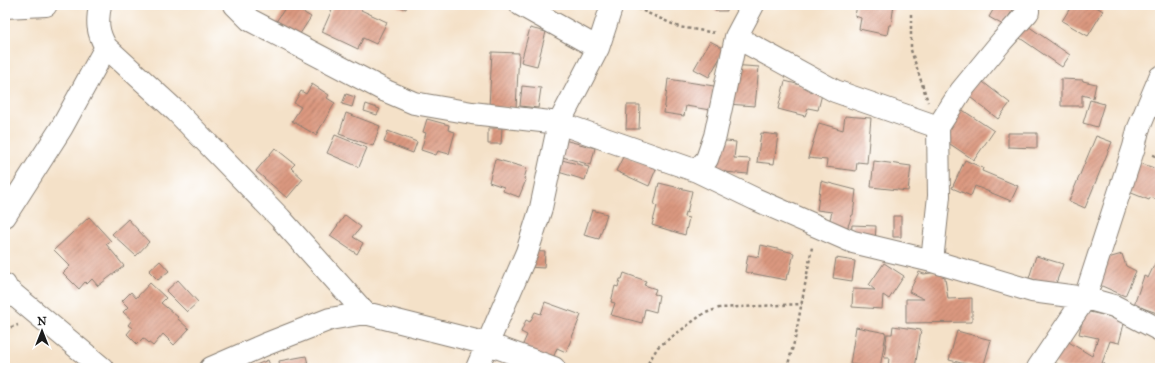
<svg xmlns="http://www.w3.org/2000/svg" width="1165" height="373" viewBox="0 0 1165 373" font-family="'IM FELL Great Primer',serif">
<defs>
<pattern id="building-hatch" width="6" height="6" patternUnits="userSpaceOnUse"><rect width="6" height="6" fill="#db9980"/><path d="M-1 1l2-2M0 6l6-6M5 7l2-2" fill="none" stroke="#b17c68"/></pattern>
</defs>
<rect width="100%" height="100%" fill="#fff"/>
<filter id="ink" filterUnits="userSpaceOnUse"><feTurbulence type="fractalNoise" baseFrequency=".025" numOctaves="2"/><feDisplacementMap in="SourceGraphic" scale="8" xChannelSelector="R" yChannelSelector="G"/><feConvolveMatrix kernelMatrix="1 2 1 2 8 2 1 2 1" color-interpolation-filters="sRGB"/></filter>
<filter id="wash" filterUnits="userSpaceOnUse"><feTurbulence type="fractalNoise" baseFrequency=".012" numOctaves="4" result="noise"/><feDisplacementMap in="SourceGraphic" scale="16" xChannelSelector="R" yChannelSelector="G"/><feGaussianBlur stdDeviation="0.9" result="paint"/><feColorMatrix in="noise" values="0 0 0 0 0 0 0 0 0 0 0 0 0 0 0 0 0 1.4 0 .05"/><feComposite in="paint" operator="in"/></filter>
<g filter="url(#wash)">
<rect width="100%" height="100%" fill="#f4e1c8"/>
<g id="blocks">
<path fill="url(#building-hatch)" d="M287,5H291L311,17L294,43L272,28Z
M334,5H359L362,6L361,10L387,22L376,44L363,38L358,49L322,32Z
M395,5H407L406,9Z
M715,5H727V11H715Z
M857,5H894L891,25H889L887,35L859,29L861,18L855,16Z
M996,5H1016L1003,25L989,17Z
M1072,5H1093L1103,11L1088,36L1062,21Z
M1025,24L1070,55L1062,67L1017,36Z
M530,28L546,32L537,66L521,62Z
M710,41L725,49L709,77L694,69Z
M492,52L519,53L516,108L489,107Z
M731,65L759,67L755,106L727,104Z
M668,79L714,86L710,110L686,106L684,116L664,113Z
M979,79L1010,103L998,119L966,94Z
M1061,79L1083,80V81L1096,84L1093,98L1082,95V106H1061Z
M785,81L812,88L811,92L822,94L818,110L808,108L805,116L778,109Z
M312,84L329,95L327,98L335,103L316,135L292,121L301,107L294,103L301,91L306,94Z
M522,86L541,88L538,108L520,106Z
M346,94L355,97L352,107L342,104Z
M1090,100L1104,104L1097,127L1083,123Z
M366,104L380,109L377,115L364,111Z
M627,105H640L639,129H626Z
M961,109L994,131L974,160L941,138Z
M346,113L380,126L373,146L339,134Z
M845,116L871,118L867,163L857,162L856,171L826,167L827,160L808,158L819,123L843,130Z
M427,119L449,125L448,130L455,132L449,154L438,151L436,155L421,150L426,133L423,132Z
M488,128H502L501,144H488Z
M388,131L417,142L413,153L384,142Z
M761,133L778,135L774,164L757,162Z
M1008,133H1037V148L1008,147Z
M335,135L367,148L359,167L327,153Z
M1096,136L1112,142L1085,208L1069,201Z
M564,140L595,148L591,165L559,156Z
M717,140L736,142L734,158L750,159L748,174L713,171Z
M275,148L295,164L291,168L303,179L287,198L256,171Z
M624,155L656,169L649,186L616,171Z
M495,159L527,168L524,179L526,180L519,197L503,191L504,187L489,182Z
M558,159L589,167L585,180L555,171Z
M965,160L983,168L982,171L1018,186L1011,201L975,186L971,196L952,188Z
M874,161L911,166L908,191L871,187Z
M1134,161L1160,170V193L1157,200L1151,197L1149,200L1129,192Z
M821,181L856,190L853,215H852L846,232L828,226L832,212L817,210Z
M659,183L692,191L687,213L685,212L684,217L689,218L685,235L652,225L657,206L654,205Z
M592,210L607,214L599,239L584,235Z
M345,215L361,227L353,237L363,243L357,254L330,236Z
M893,216H901V237H893Z
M89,217L111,241L106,244L116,256L124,266L98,286L92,279L87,284L85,282L79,289L63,273L70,266L54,250Z
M128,219L149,242L136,256L112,234Z
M852,225L876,226L875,242L851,235Z
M761,245L794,253L789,274H787L786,280L745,272L748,255L759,257Z
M528,251L545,252L544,268L528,267Z
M1160,253V314L1134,305L1144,276L1148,278Z
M1122,254L1126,266L1136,271L1125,296L1095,283L1108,258Z
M1036,256L1063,264L1055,286L1029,278Z
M836,258L855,261L852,281L833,278Z
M160,261L169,271L158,280L149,271Z
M884,263L904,276L889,299L883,295L882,309L852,307L853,289L875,290L869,285Z
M944,271L948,299L972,298V322L906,323V299H924L909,292L919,272L924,274Z
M624,273L646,281L644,285L656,289L654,294L659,295L656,312L645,309L642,323L611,315L615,303L611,302L615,286L618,287L620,279H622Z
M178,280L198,302L187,312L166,291Z
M150,283L166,298L161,303L178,317L177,318L189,329L174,345L163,334L153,346L143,338L137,344L127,334L132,328L128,325L132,320L123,312L128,307L122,301L131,292L136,298Z
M545,302L581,315L566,352L557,348L552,361L521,349L527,335L521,332L526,320L530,322L535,312L541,314Z
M1085,311L1125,320L1119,343L1110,341L1102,363L1105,364L1102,368H1064L1054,362L1067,341L1092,356L1098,338L1079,334Z
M893,326L921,330L915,368L888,367L889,358H884L887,334H892Z
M856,327L886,333L880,368L850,364Z
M957,331L991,340L983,368L949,360Z
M306,356L309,368H280L279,361Z
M268,360L271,368H249Z"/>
</g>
</g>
<g filter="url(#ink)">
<use href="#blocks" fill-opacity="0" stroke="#887e72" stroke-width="1"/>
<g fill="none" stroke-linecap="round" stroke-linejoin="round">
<g stroke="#887e72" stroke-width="24">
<path id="minor" d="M100,5C97,22 97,32 106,47L177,112L280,218L365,313
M235,5L250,20L386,91L414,103L472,113L559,123L697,171L707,159L715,136L736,37L753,5
M521,5L598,48
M5,7L46,5
M736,37L835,91L938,127
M697,171L755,199L853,242L932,261L1032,291L1085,298L1114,306L1160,330
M5,216L62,127L106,47
M932,261L939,196L938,127L961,91L1002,41L1028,12V5
M5,285L7,289L102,368
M211,368L264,345L330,319L365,313L488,344L554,368
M477,368L527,252L541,208L559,123L598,48L612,5
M1038,368L1085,298L1134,147L1138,130L1160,77"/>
</g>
<path stroke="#887e72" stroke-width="2.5" stroke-dasharray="3 3" stroke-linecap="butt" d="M632,6L679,27L716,33
M911,14V50L928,102
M1153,155L1160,158
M5,329L18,325
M645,368L658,347L703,314L719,308L802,304
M787,368L795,339L812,247"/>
<use href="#minor" stroke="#fff" stroke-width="22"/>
</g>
</g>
<rect width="1165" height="373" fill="none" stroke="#fff" stroke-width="20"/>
<g transform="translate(42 331)" stroke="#ffffff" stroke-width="3" paint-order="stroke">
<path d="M0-3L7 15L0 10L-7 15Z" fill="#1c1c1c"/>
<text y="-6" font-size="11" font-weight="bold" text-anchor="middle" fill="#1c1c1c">N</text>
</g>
</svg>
